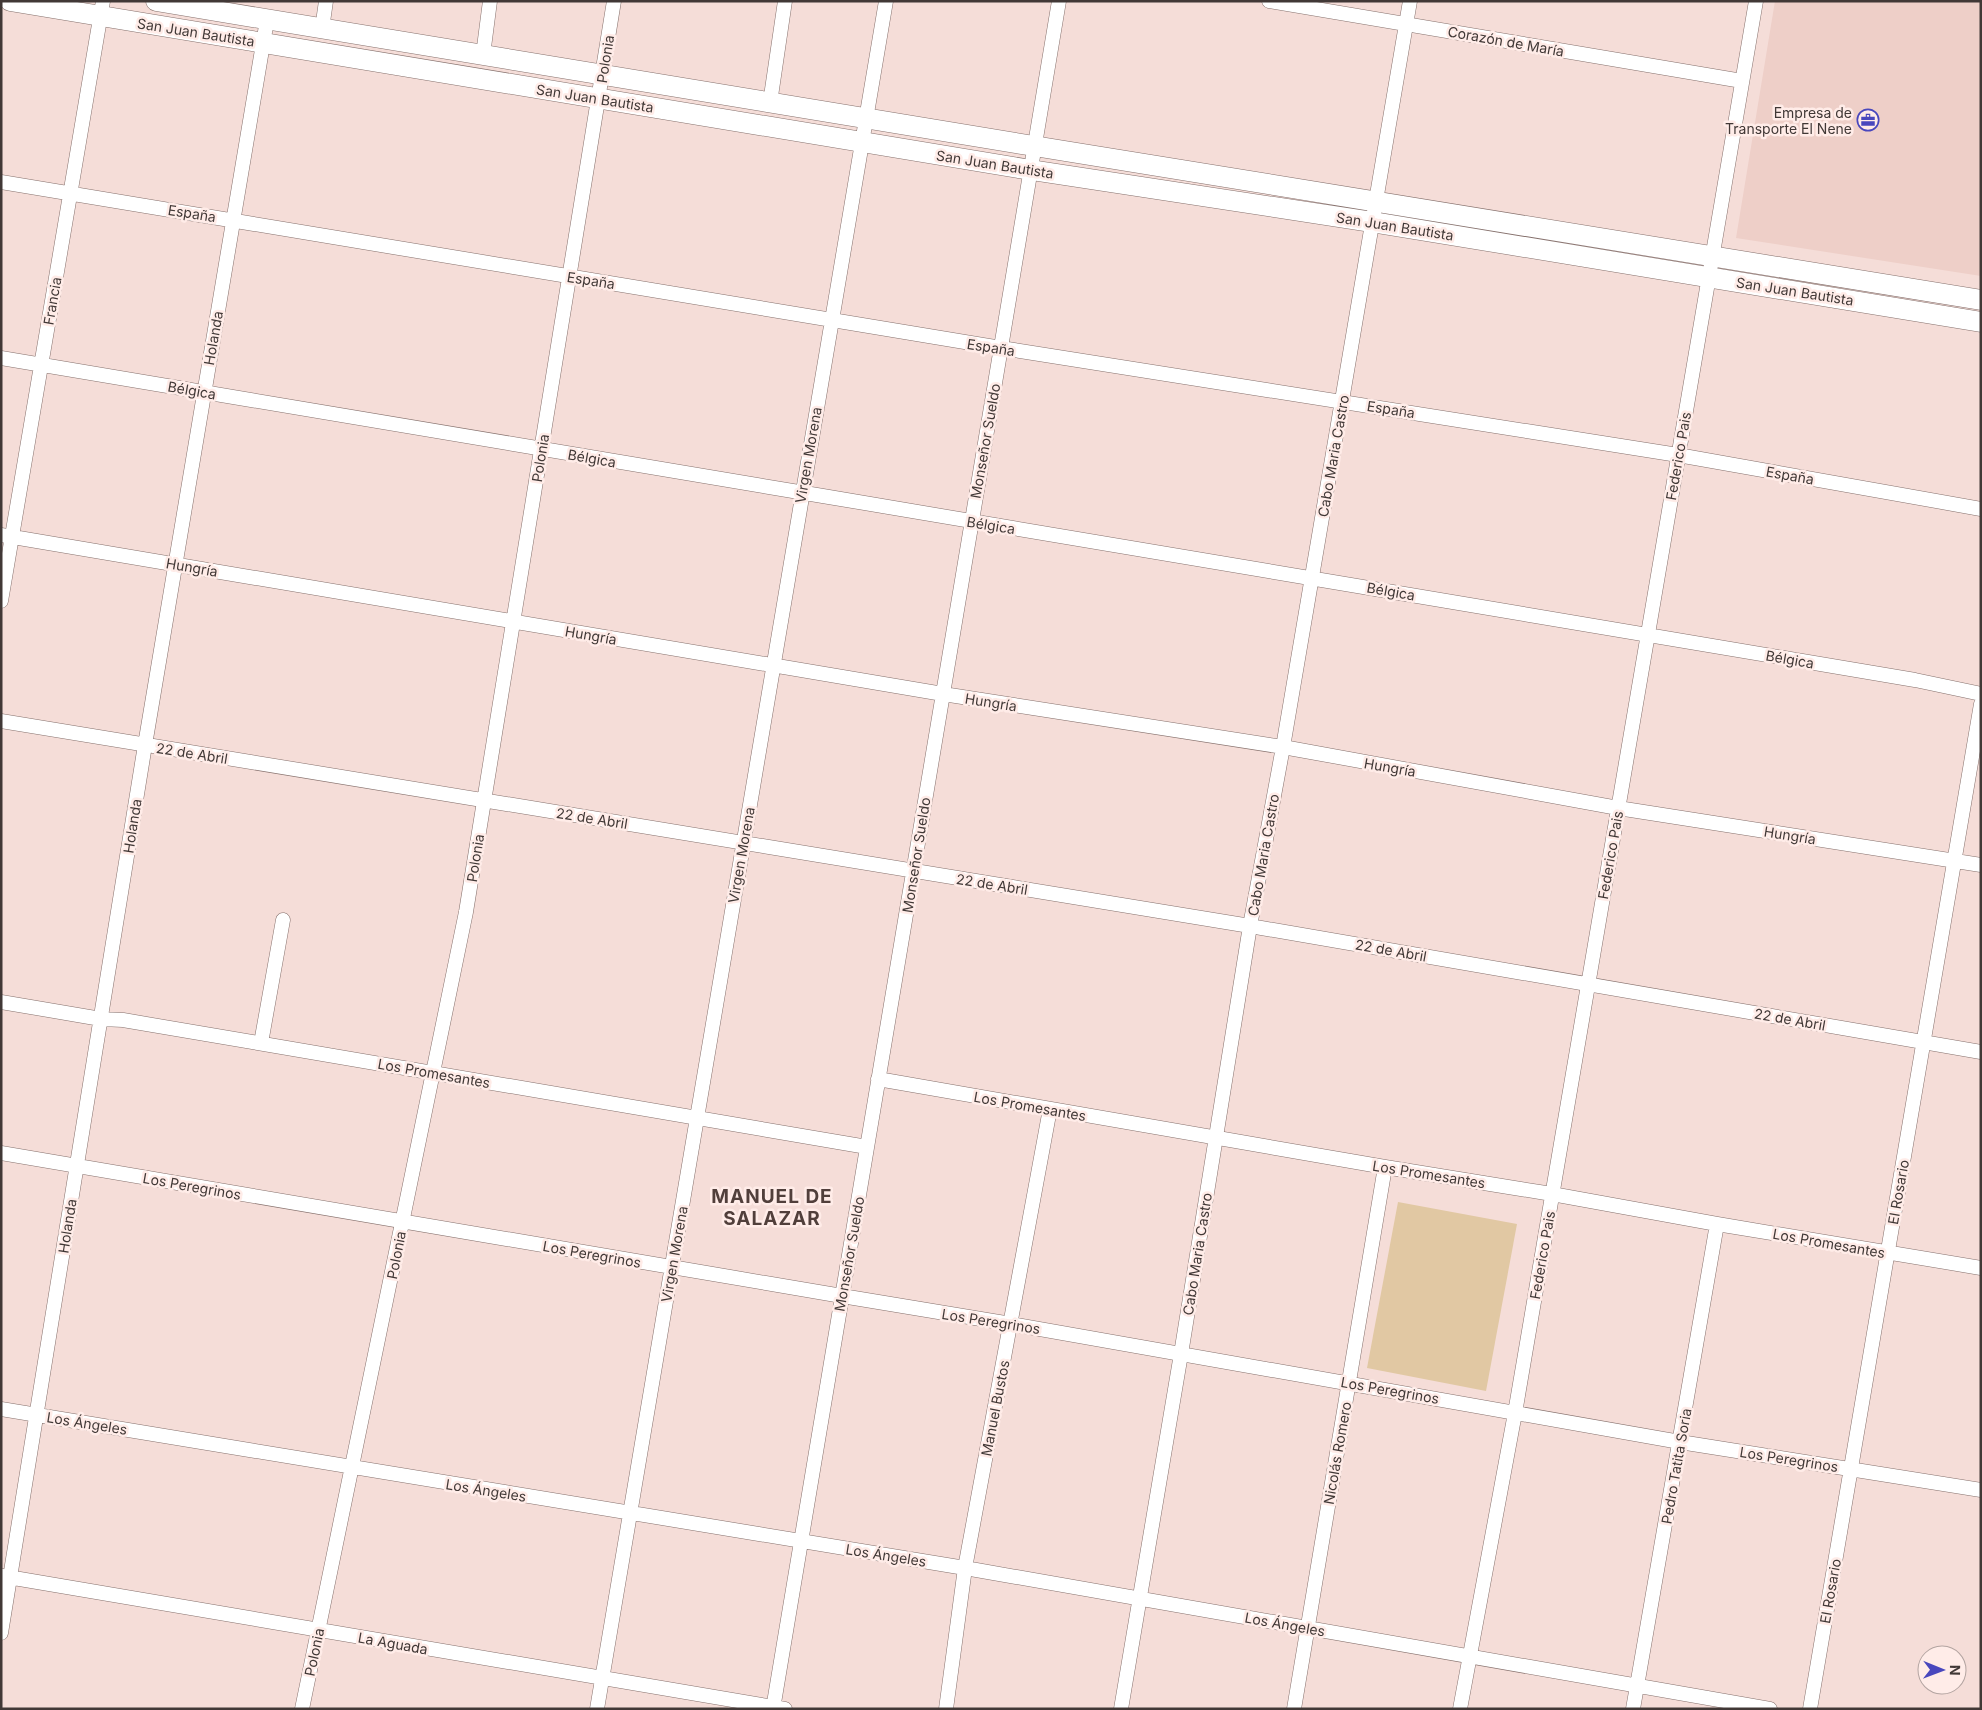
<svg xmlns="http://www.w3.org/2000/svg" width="1982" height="1710" viewBox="0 0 1982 1710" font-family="Inter,sans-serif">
<rect width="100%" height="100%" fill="#f5ddd8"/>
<path fill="#eecfc8" d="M1775,1H1981V276L1736,238Z"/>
<path fill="#e1c8a3" d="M1398,1202L1517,1224L1486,1391L1367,1368Z"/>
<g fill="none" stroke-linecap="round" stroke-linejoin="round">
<g stroke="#85706c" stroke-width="15">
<path id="street" d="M1269,1L1742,81
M322,29L326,1
M483,55L490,1
M770,103L785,1
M1,182L1001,348L1678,455L1981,509
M1,358C639,466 1277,571 1915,680L1981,694
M1,535L943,694L1283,747L1618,808L1981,865
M1,601L103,1
M1,721L1250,926L1981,1052
M1,1002L101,1019L123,1020L867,1147
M261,1043L283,920
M878,1079L1385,1167L1552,1194L1717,1224L1981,1268
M1,1153L842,1296L1011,1324L1680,1442L1981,1490
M1,1409L965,1568L1770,1709
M2,1576L785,1709
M1,1633L145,745L267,20
M302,1709L466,912L614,1
M597,1709L886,1
M773,1709L1059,1
M946,1709L965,1568L1050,1109
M1121,1709L1181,1354L1250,926L1283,747L1410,1
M1294,1709L1385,1167
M1460,1709L1515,1413L1756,1
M1633,1709L1717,1224
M1810,1709L1981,704"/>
</g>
<g stroke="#85706c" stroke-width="21">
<path id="secondary" d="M10,1L1031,170L1372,222L1981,322
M156,1L1034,146L1981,300"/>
</g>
<use href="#street" stroke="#fff" stroke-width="14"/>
<use href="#secondary" stroke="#fff" stroke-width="20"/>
</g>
<defs>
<g id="office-ring" transform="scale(1.125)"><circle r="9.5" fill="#ffece8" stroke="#4947bd" stroke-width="1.5"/><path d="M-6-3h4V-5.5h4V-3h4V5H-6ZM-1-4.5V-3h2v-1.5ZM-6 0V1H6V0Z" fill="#4947bd"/></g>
</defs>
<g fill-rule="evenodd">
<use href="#office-ring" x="1868" y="120"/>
</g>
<g text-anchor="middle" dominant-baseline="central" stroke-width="5" stroke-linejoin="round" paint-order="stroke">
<g font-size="14" fill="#413836" stroke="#ffece8">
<text transform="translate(196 32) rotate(9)">San Juan Bautista</text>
<text transform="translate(1506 41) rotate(10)">Corazón de María</text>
<text transform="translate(605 59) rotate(-81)">Polonia</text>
<text transform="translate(595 98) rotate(9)">San Juan Bautista</text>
<text transform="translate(995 164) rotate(9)">San Juan Bautista</text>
<text transform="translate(192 213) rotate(9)">España</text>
<text transform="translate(1395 226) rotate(9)">San Juan Bautista</text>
<text transform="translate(591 280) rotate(9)">España</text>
<text transform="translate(1795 291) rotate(9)">San Juan Bautista</text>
<text transform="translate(52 301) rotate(-80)">Francia</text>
<text transform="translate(213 338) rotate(-80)">Holanda</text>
<text transform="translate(991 347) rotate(9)">España</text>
<text transform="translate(192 390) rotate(10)">Bélgica</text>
<text transform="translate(1391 409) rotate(9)">España</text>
<text transform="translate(985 441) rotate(-80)">Monseñor Sueldo</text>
<text transform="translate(808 455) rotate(-80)">Virgen Morena</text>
<text transform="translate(1333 456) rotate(-80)">Cabo Maria Castro</text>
<text transform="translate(1678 456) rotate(-80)">Federico Pais</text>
<text transform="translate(540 458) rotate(-81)">Polonia</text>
<text transform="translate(592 458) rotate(10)">Bélgica</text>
<text transform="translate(1790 475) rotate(10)">España</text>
<text transform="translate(991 525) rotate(9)">Bélgica</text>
<text transform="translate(192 567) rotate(10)">Hungría</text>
<text transform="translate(1391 591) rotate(10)">Bélgica</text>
<text transform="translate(591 635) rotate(10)">Hungría</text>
<text transform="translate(1790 659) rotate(10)">Bélgica</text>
<text transform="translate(991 702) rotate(9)">Hungría</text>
<text transform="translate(192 753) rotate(9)">22 de Abril</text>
<text transform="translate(1390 767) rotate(10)">Hungría</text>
<text transform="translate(592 818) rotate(9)">22 de Abril</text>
<text transform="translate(132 826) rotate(-81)">Holanda</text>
<text transform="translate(1790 835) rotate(9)">Hungría</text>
<text transform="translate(741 855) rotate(-80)">Virgen Morena</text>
<text transform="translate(916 855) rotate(-81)">Monseñor Sueldo</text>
<text transform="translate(1263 855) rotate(-80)">Cabo Maria Castro</text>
<text transform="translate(1610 855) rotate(-80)">Federico Pais</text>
<text transform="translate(475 858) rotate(-81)">Polonia</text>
<text transform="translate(992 884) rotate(9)">22 de Abril</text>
<text transform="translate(1391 950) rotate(10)">22 de Abril</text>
<text transform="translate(1790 1019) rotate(10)">22 de Abril</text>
<text transform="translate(434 1073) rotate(10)">Los Promesantes</text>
<text transform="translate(1030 1106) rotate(10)">Los Promesantes</text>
<text transform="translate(1429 1174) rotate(9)">Los Promesantes</text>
<text transform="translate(192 1186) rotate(10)">Los Peregrinos</text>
<text transform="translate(1898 1192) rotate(-80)">El Rosario</text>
<text transform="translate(67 1226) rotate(-81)">Holanda</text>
<text transform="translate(1829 1243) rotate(10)">Los Promesantes</text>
<text transform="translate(592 1254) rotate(10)">Los Peregrinos</text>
<text transform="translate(674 1254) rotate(-80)">Virgen Morena</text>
<text transform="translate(849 1254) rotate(-80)">Monseñor Sueldo</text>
<text transform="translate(1197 1254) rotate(-81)">Cabo Maria Castro</text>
<text transform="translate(396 1255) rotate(-79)">Polonia</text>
<text transform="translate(1542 1255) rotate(-80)">Federico Pais</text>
<text transform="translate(991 1321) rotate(9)">Los Peregrinos</text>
<text transform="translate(1390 1390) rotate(10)">Los Peregrinos</text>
<text transform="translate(995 1408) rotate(-79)">Manuel Bustos</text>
<text transform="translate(87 1423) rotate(9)">Los Ángeles</text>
<text transform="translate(1337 1453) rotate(-80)">Nicolás Romero</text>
<text transform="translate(1789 1459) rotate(9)">Los Peregrinos</text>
<text transform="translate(1676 1466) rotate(-80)">Pedro Tatita Soria</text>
<text transform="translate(486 1490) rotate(9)">Los Ángeles</text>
<text transform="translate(886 1555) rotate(9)">Los Ángeles</text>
<text transform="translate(1830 1591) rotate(-80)">El Rosario</text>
<text transform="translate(1285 1624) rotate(10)">Los Ángeles</text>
<text transform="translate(393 1643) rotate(10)">La Aguada</text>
<text transform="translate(314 1652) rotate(-78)">Polonia</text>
</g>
<g font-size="14" fill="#413836" stroke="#ffece8" text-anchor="end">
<text x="1852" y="112">Empresa de<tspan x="1852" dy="16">Transporte El Nene</tspan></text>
</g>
<g font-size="19" font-weight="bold" letter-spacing="1" fill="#513f3b" stroke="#ffece8">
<text x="772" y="1196">MANUEL DE<tspan x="772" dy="22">SALAZAR</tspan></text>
</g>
</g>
<rect width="1982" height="1710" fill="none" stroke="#413836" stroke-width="5"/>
<g transform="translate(1942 1670) rotate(91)"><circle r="24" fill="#ffece8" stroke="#b3a4a1"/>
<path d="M0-4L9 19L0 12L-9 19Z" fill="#4947bd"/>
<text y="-8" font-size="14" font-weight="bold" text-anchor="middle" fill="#413836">N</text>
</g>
</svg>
